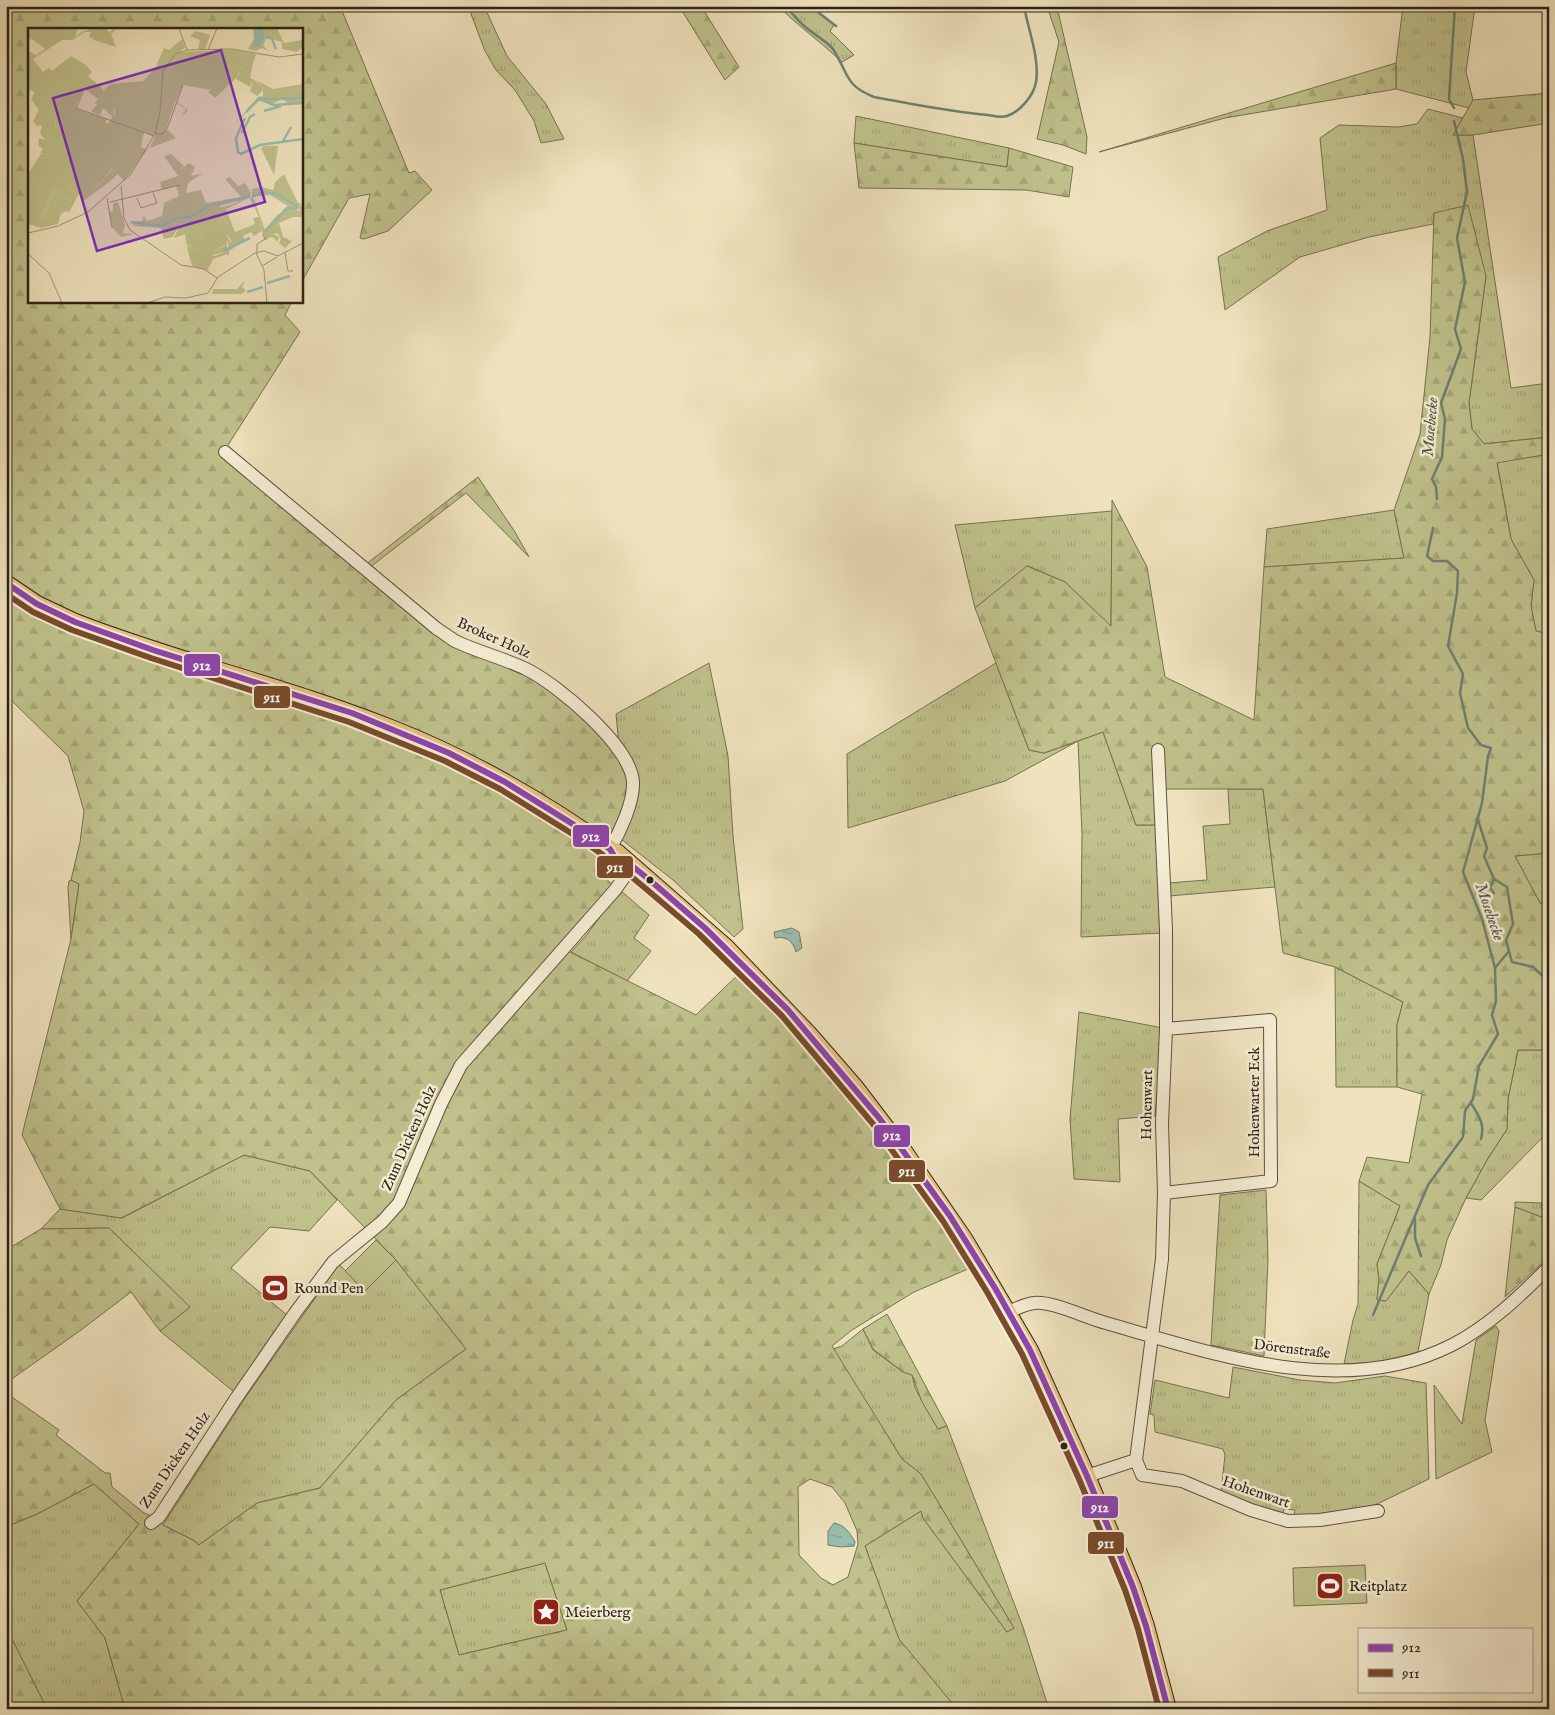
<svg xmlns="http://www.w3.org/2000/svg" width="1555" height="1715" viewBox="0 0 1555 1715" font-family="'IM FELL English',serif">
<defs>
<pattern id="grass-tufts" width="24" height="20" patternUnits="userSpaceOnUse" patternTransform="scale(1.25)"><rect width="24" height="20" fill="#c0c18c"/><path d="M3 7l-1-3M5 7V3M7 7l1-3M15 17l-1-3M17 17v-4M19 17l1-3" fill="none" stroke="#a5a678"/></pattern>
<pattern id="forest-firs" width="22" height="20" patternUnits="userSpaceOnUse" patternTransform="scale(1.25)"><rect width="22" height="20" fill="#c0c18c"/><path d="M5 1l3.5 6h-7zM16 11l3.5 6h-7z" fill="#a5a678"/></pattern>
<pattern id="water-ripples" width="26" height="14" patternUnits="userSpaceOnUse" patternTransform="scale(1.25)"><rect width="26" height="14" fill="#9abead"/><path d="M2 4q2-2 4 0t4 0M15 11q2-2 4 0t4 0" fill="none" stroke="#7e9a8c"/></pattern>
</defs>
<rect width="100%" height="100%" fill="#efe3bd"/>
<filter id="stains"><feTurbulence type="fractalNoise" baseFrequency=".004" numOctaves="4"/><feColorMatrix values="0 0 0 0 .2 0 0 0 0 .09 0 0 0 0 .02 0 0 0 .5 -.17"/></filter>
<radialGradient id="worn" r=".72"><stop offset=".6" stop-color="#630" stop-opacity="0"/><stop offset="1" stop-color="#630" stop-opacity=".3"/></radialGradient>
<path fill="url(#grass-tufts)" stroke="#767252" d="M468,6H484L507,56L546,104L564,139L541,143L534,121L515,90L496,70L485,51Z
M778,6H809L834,25L830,31L854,55L842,62C821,42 798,26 778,6Z
M1403,6H1475L1466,72L1473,100L1469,108L1396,89V63Z
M1428,109L1463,118L1453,135H1473L1511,388L1549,383V437L1484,444L1472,429L1469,403L1486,276L1434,213L1433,224L1369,237L1300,257L1225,310L1218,257L1267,231L1327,210L1320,138L1339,125L1398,127L1417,124Z
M856,116L1009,148L1007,167L854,143Z
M1549,454V634L1536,632L1531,606L1534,580L1511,539L1497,462Z
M1394,510L1404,558L1264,567L1267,529Z
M1112,511L1111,627L1065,582L1028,566L975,608L955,525Z
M709,663L728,756L733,836L743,929L734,937L673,880L621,839L619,746L616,714Z
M996,663L1029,750L1044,753L1103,732L1136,825H1157L1162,933L1081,937L1082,834L1078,741L1005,781L848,828L847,754Z
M1228,789H1263L1275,887L1169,896L1168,883L1207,880L1203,826L1230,824Z
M1549,853V908L1540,903L1515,856Z
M71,880L79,884L71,939L68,888L69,881Z
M620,890L649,915L634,938L651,951L627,981L571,952L585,937Z
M1335,967L1403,1002L1397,1025V1087H1336Z
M1079,1012L1163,1028L1155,1116L1118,1119L1120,1182L1074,1179L1070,1119Z
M1518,1050H1549V1131L1481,1200L1466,1198L1487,1160L1507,1129L1508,1099Z
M244,1155L310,1171L337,1200L309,1231L270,1227L231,1268L288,1316L234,1392L160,1331L190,1307L109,1228L41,1229L60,1209L122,1218Z
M1359,1181L1400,1206L1377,1264L1379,1279L1377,1300L1386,1301L1409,1271L1429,1294L1418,1352L1381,1362L1344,1364L1353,1320L1358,1304Z
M1266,1190L1268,1259L1264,1356L1211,1345L1220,1195Z
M1515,1202L1542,1203L1541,1208L1549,1213V1220L1515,1207Z
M396,1260L466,1349L396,1400L320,1488L257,1503L199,1545L193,1540L163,1525L243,1401L339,1264L365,1291Z
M1496,1326L1499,1331L1485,1420L1492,1452L1436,1479L1434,1385L1462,1424L1476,1340Z
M863,1329L873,1350L903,1372L912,1375L915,1388L938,1429L947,1426L1023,1627L1049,1709H1020L952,1703L899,1640L865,1546L921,1511L923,1518L1007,1632L1014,1628L921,1474L902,1459L833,1349L842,1346Z
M1233,1367L1300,1380L1335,1383L1385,1376L1426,1383L1429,1479L1377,1504L1351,1511L1294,1517L1295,1510L1284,1509L1282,1516L1221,1492L1225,1455L1223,1449L1155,1432L1154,1415L1150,1414L1155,1380L1229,1398Z
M94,1484L139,1524L77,1601L105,1638L125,1709H47L6,1627V1527L37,1514Z
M545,1563L567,1630L459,1655L440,1590Z"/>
<path fill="url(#forest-firs)" stroke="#767252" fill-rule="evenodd" d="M7,6H340L409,173L415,171L432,190L388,231L364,239L360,238L370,194L349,198L301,283V29H29V301H292L285,315L300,332L223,453L435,630L540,679L618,751L631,786L613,839L596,868L617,890L566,950L696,1015L744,969L849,1092L975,1266L914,1292L852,1330L832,1346L902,1459L921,1474L1014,1628L1007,1632L923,1518L921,1511L865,1546L899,1639L952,1703L1020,1709H125L105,1638L77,1601L139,1524L94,1484L37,1514L6,1527V1393L59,1430L56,1435L105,1473H110L112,1487L144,1513L159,1519L163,1525L193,1540L199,1545L257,1503L320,1488L396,1400L466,1349L396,1260L310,1171L244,1155L121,1218L60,1209L22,1135L71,939L79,884L71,880L80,842L84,811L68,756L6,695ZM810,1479L832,1487L845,1503L857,1531L858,1544L848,1577L833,1585L821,1578L799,1555L798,1487ZM545,1563L567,1630L459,1655L440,1590Z
M679,6H701L739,67L725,80Z
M1047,6H1056L1058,11L1087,137L1086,154L1063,145L1037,139L1059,42Z
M1396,63V89L1225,118L1099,152Z
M1549,93V123L1473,135H1453L1473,100Z
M854,143L1007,167L1009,148L1073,167L1069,197L1026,190L859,188Z
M1468,205L1486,276L1469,403L1472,429L1484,444L1549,437V454L1497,463L1511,539L1534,580L1531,606L1536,631L1549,634V853L1515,856L1540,903L1549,908V1050H1518L1508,1099L1507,1129L1487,1160L1466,1198L1447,1240L1441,1265L1429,1294L1409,1271L1386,1301L1377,1300L1379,1279L1377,1264L1400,1206L1359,1181L1367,1157L1409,1163L1422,1094L1397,1087V1025L1403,1002L1335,967L1283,953L1263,789H1161L1157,825H1136L1103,732L1044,753L1029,750L975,608L1027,566L1065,582L1111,626L1112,500L1147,567L1165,677L1254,720L1264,567L1404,558L1394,510L1420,434L1430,337L1434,213Z
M478,477L515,532L529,557L466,493L369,568L365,565Z
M1515,1207L1549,1220V1257L1505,1297Z
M109,1228L190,1307L160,1331L131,1292L81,1330L6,1383V1250L41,1229Z
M887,1314L947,1426L938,1429L922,1402L912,1375L903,1372L873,1349L863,1329Z
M6,1627L47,1709H6Z"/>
<path fill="#c0c18c" stroke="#767252" d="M376,1240L396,1260L365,1291L345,1271Z
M264 1286a11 11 0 1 1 22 0a11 11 0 1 1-22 0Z
M1365,1565L1367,1603L1294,1606L1293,1568Z"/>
<path fill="url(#water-ripples)" stroke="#6e8071" d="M792,928L799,932L802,948L796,952C793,941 787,936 775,938L774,932Z
M834,1523C845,1525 850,1533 855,1542L854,1546L841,1547L828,1545V1531Z"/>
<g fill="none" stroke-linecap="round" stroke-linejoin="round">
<path stroke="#6e8071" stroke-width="2.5" d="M783,6C791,10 796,19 803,25C810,32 828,42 833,49C849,74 844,85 874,97C912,104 950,112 988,115C994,116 1002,118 1007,116C1020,112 1034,95 1036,82C1040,59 1028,29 1024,6
M810,6L836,26
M1454,108L1449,99L1455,6
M1437,499L1436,487L1432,479L1442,457L1445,419L1441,403L1461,349L1455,329L1465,282L1457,238L1467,192L1463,159L1454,121
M1478,820L1487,848L1484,856L1494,879L1507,887L1513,924L1506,940L1509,951L1495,968
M1494,879L1490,888L1494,893
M1509,951L1512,962L1533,967L1544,977
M1471,1103C1479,1116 1485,1124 1481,1139
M1415,1218V1238L1421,1256
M1373,1315L1428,1185L1463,1137L1465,1111L1473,1099L1479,1066L1498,1034L1492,1015L1496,1001L1495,968L1482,919L1463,872L1482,803L1488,756L1491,748L1481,745L1468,728L1460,693L1463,674L1448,646L1457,593L1458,571L1447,561H1433L1427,556L1433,528"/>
<g stroke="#5d5241" stroke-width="14">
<path id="minor" d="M225,452L436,628C442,632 449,637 455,641C478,652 503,658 526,669C557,684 631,746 633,782C634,802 620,832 610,849
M1164,1193L1271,1181L1270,1020L1166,1029
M1009,1312C1017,1308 1025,1304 1034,1303C1053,1301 1086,1318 1106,1323C1214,1354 1344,1400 1452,1345C1489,1326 1520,1296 1549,1267
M1136,1460L1162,1259L1164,1193L1162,1123L1166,1029V929L1158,750
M1087,1476L1136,1460L1142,1475L1182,1481L1251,1510L1288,1521L1320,1520L1378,1511
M151,1523L159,1517L235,1400L295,1313L333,1262L382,1222L399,1203L441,1104L461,1065L615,890L632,866"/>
</g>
<g stroke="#2c2218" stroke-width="18">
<path id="major" d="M6,583L37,604L75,622C178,662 288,687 391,728C470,759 542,800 610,849L617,852L726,947L809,1034L856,1088L904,1151L965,1240L1030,1350L1087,1476L1133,1587L1146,1626L1168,1709"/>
</g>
<use href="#minor" stroke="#f5edd4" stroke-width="12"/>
<use href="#major" stroke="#e8c27e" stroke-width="16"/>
<g stroke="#f5edd4" stroke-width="10">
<path id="bus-1" d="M6,583L37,604L75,622L153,650L352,713L449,753L505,782L584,831L610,849L614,856L632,866L651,881L705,928L788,1010L880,1119L950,1216L995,1288L1030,1350L1087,1476L1133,1587L1146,1626L1168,1709"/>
</g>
<g stroke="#f5edd4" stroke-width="10">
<path id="bus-2" d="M6,594L33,612L72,630L151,658L349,722L445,761L500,789L579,838L603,855L608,863L627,873L645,888L699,934L782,1016L873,1124L943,1221L987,1292L1022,1354L1079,1479L1125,1590L1138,1629L1159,1709"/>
</g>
<use href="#bus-1" stroke="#8e44ad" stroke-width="6"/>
<use href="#bus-2" stroke="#7a4b2a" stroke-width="6"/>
</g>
<defs>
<g id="stadium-square" transform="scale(1.4375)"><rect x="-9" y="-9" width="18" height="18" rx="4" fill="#8f2418" stroke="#f5edd4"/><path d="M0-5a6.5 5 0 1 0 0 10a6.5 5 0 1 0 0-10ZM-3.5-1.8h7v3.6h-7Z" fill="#fff"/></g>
<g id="sight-square" transform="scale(1.4375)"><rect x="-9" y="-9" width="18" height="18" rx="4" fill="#8f2418" stroke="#f5edd4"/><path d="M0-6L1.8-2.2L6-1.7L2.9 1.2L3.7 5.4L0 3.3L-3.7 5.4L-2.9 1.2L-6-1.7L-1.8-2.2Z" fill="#fff"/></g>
</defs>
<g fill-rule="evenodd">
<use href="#stadium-square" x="275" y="1288"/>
<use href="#stadium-square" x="1330" y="1586"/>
<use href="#sight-square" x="546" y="1612"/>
</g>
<g fill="#2c2218" stroke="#f5edd4" stroke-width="2">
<circle cx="650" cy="880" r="4.5"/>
<circle cx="1064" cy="1446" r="4.5"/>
</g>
<g text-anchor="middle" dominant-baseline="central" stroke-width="5" stroke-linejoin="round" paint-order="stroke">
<g font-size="15" fill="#2c2218" stroke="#f5edd4">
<text transform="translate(494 638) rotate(24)">Broker Holz</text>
<text transform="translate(1254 1102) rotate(-90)">Hohenwarter Eck</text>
<text transform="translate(1147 1105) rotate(-89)">Hohenwart</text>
<text transform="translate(409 1138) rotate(-66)">Zum Dicken Holz</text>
<text transform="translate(1292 1349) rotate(7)">Dörenstraße</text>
<text transform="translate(175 1460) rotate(-56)">Zum Dicken Holz</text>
<text transform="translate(1256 1492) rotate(19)">Hohenwart</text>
</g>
<g font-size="15" fill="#2c2218" stroke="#f5edd4" text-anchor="start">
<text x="294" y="1288">Round Pen</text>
<text x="1349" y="1586">Reitplatz</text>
<text x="565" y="1612">Meierberg</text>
</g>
<g font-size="16" font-style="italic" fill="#4d5145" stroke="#f5edd4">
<text transform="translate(1431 427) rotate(-85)">Mosebecke</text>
<text transform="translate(1489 912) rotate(71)">Mosebecke</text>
</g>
</g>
<g transform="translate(28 28)">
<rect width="275" height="275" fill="#efe3bd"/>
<path d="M240,0H249L256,15L275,12V19L269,24L254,21V14L247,12ZM168,3L182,7L177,21H170L172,12L162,8ZM154,11L157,20L128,38L136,20L141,22ZM216,35L224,39L222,50L226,52L222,59L208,51ZM228,52L245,61L275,56V60L247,64L238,62ZM74,60L87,78L85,89L75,80L72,87L63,84L76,67ZM41,62L50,73L47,78H35L29,82L27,102H19L11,84ZM48,81L79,91L77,94L81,96L74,106L56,95L47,85ZM140,102L148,110L122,120L128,106ZM237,118H250L246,147L233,120ZM13,126H17L48,167L44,174L25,160L13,190L23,192L16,190L26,162L37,169L35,175L37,170L43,174L38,183L33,186L34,181L30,196L13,200L0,196V146ZM143,126L156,138L149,144L152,151L145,159L134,162L132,154L150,148L136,128ZM84,142L87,144L80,155L55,173L53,163L58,156L66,150L71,155L62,167ZM202,149L210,158L217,155L223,165L221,170L198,181L207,204L227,196L225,190L231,189L234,203L226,208L223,204L215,208L217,213L209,217L205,216L199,206V221L187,225L186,223L198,217L184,214L174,205V190L190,182L198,195L191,180L208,175L213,169L197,151ZM234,159L245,162L269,180L262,181L273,183L270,178L275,177V189H265L251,195L255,209L264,213L257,220L251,215L253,211L249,205L245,206L251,209L249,214L245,209L239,210L260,181L253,183L260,178L242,167L224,169V161ZM90,174L97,196L95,205L105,206L93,209L84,199L81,184L85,183V175ZM152,195L171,203L174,211L159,218L157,206L146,210ZM159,219L175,222L186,228L198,224L200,226L185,231L179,243L164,238ZM216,253V255L214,259L218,263L213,266H184L185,261H209Z" fill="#c0c18c"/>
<path d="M0,0H50L47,9L55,3L61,2L59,0H77L81,4L89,0L83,6L88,19L66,12L61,8L63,4H57L44,12H34L5,31L15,44L21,40L24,43L43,28L58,37L64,44L60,48L74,60L76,67L70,77L67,75L70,71L57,61L47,85L56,95L74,105L87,85V78L77,68L76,62L82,56L116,53L127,39L148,24L206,22L260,31L228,26L224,39L216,35L208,50L187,70L180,64L183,62L155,57L148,73L160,82L153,89L158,81L147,74L137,104L123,107L116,104L113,119L119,122L96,153L90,146L80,155L87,144L84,141L62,167L71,155L66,150L53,163L57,181L51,166L41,184L38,183L42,174L37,170L34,179L36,169L26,162L16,189L25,191L23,196L13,191L25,160L44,174L48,167L17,126L13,125L0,146L15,121L10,117L11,110L17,112L12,105L14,97L9,98L5,93L11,82L3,71L7,64L0,61V23L8,27L17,21L4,11L0,12ZM41,62L50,73L48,78L38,74L29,82L27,102H19L17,97L23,96V90L12,84ZM235,0H240L247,12L238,11L235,18L242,24L234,20L227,23L220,21L227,9V20L233,18L237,10ZM226,52L238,62L247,64L275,60V69L270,71H275V74L262,76L254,71L244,76L232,71L207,96L230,69L235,68V62L229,68L222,63ZM161,135L167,139L163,148L175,145L160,155L158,165L173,162L178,175L213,169L214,172L192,178L197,196L190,182L174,190V204H181L184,214L194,213L192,216H198L186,223L187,225L201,219L195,197L201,212L209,218L201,223V228L198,224L179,228L175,222L159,219L174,210L171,203L161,206L152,195L145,209L136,211L133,200L106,198L104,194L114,193L116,188L119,193L134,188L136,175L151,168L148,158L144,156L152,151L149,144ZM256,146L270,175L275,176L270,178L273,183L245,164L247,154ZM221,168L225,169L237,202L249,187L260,180L239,212H236L231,189Z" fill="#c0c18c" fill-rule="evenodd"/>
<path d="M235,0L237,10L232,19L227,20L225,0Z" fill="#9abead"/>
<path fill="none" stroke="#9abead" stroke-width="2.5" d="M238,8L244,11L248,21M232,71L275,70M236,83L253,78M218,84L231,71L246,77L275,75M217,90L208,110L210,124L213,126L232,117L275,111M214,105L222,89L227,86M255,113L263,99M224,168L238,164L251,167L270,179M185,177L222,168M103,194L134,198L149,190L162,189L182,177M236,204L260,180L269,181M195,223L222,210M239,255L262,248M219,264L235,259"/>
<path fill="none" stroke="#a1967b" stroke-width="1" d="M151,0L159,22M180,22L189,0M48,80L126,108M127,106H134L139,101L155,57M93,158L96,190L102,202L153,237L176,241L189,250M79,170L84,200M109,170L113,180L129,175L125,165M82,174L152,157M0,205L30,198L60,184L103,146L127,106L132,84L135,43L147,26L159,22L204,21L251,29L275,26M228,225L236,242L239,275M229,225V216L237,211L235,206M257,225L260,243H265M0,226L21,245L34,275M234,238L249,229M119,275L137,269L158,270L180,265L190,249L227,225L236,223L250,228L275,215"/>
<path fill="#7b2cbf" fill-opacity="0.15" stroke="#7b2cbf" stroke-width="2.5" d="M193,22L237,174L69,223L25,70Z"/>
<rect width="275" height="275" fill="none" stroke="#2c2218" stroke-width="2.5"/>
</g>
<g stroke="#f5edd4" stroke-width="2">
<rect x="183" y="653" width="38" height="24" rx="5" fill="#8e44ad"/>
<rect x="253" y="685" width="38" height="24" rx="5" fill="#7a4b2a"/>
<rect x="572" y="824" width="38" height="24" rx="5" fill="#8e44ad"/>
<rect x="596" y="855" width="38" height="24" rx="5" fill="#7a4b2a"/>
<rect x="873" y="1124" width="38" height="24" rx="5" fill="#8e44ad"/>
<rect x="888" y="1159" width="38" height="24" rx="5" fill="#7a4b2a"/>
<rect x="1081" y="1495" width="38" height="24" rx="5" fill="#8e44ad"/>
<rect x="1087" y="1531" width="38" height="24" rx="5" fill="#7a4b2a"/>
</g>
<g font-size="14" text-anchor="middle" font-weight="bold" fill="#fff">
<text x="202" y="670">912</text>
<text x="272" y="702">911</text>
<text x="591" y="841">912</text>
<text x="615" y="872">911</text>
<text x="892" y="1140">912</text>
<text x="907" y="1176">911</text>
<text x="1100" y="1512">912</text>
<text x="1106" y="1548">911</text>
</g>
<rect width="1555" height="1715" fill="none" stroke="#efe3bd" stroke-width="25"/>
<rect x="8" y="8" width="1540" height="1700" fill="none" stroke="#2c2218" stroke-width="2.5"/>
<rect x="12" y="12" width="1530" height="1690" fill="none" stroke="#2c2218"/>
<rect x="1358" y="1628" width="175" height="65" fill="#f5edd4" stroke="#a59c89"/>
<rect x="1368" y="1644" width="25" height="8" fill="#8e44ad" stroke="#a59c89"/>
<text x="1402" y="1652" font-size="15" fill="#2c2218">912</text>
<rect x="1368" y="1669" width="25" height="8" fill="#7a4b2a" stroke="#a59c89"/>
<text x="1402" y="1678" font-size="15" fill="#2c2218">911</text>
<rect width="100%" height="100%" filter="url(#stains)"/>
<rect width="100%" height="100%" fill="url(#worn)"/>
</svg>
